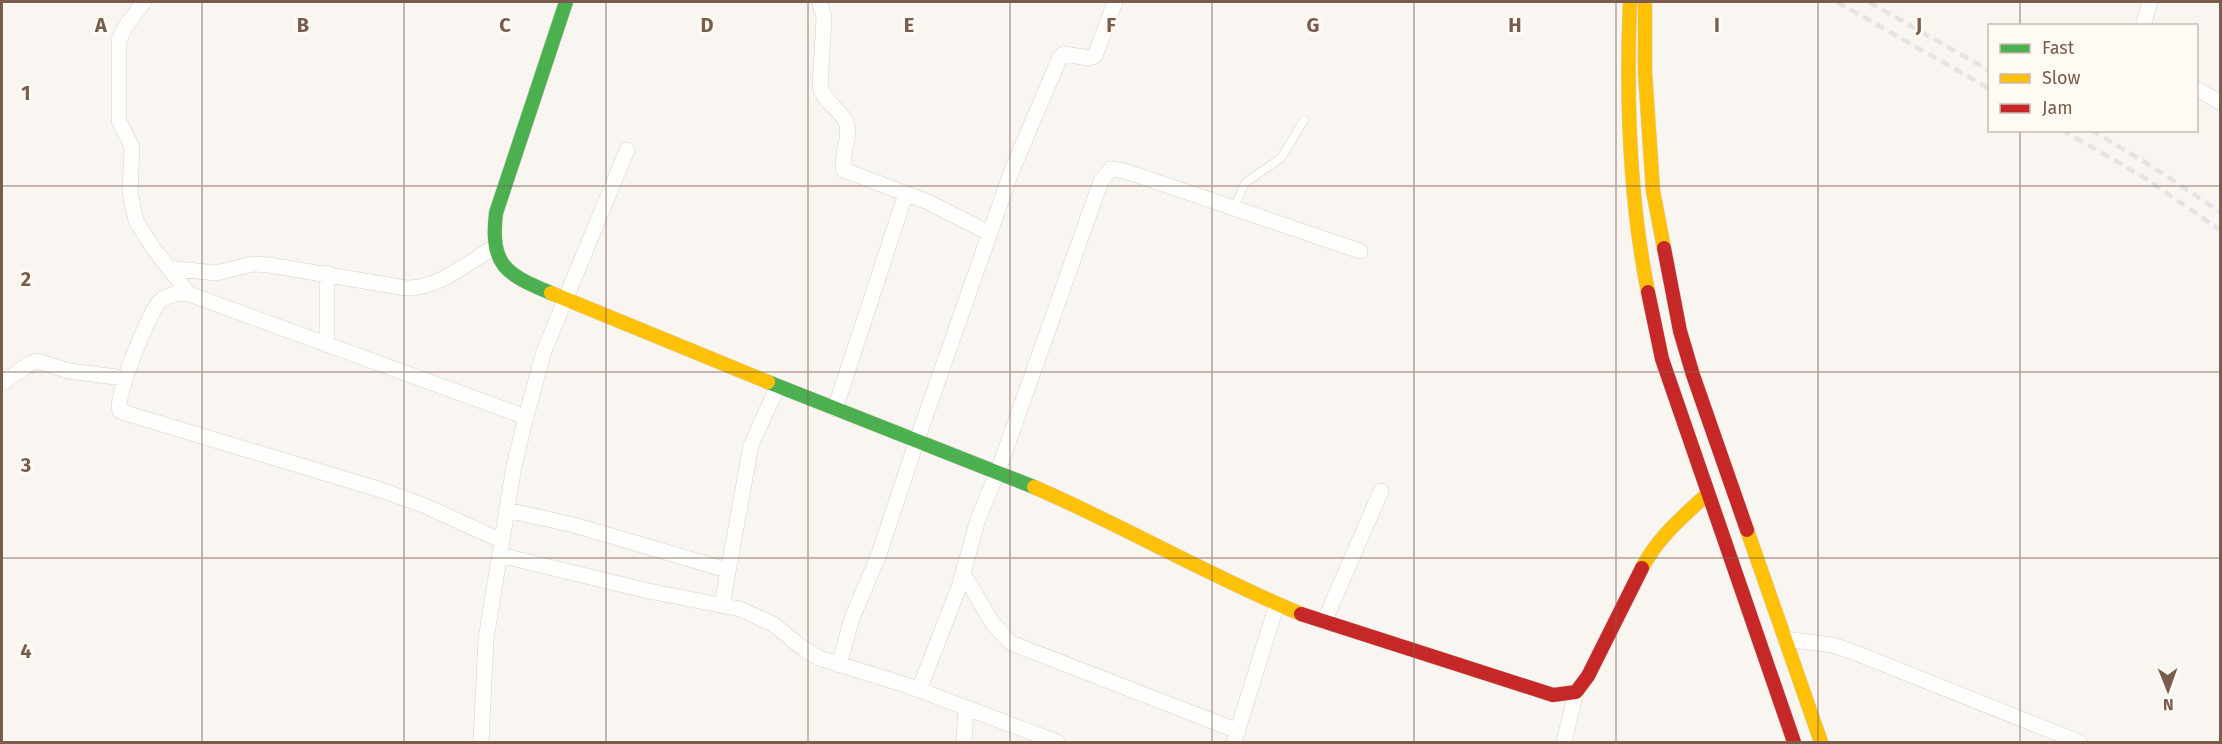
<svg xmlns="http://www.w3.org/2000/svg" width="2222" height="744" viewBox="0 0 2222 744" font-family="'Fira Sans',sans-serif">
<rect width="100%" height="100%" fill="#f9f5f0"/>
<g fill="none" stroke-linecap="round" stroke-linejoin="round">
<g stroke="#d7d1cb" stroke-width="9">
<path id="lane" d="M1234,208L1245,183L1281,158L1304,120"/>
</g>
<g stroke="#d7d1cb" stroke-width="16">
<path id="street" d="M144,2L125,27L119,40V121L132,147L130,193L136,221L153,248L189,294
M820,2L824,18L820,87C824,102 840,109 846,122C852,137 840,155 844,170L928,202L989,233
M2143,26L2150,2
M2196,89L2220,102
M168,268L216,273L253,264L269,265L406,288C438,289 467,263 493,248
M327,273V345
M2,383L29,364L37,361L69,371L124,378
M835,409L906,193
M507,510L574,525L727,570
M502,541L423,505L378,489L122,412L120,411C113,400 149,313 159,302C168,294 177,293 189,294L526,417
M500,555L644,590L740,609L773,624L804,649L819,658L906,685L1057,742
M963,573L993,624L1011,643L1238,731
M722,605L751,445L778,386
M1324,622L1381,491
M1785,639L1833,645L1856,653L2079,742
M839,665L852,618L878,557L917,440L1012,170L1060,57L1064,54L1089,58L1095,56L1115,2
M919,690L959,587L978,519L998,471L1101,181L1111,169L1125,171L1360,251
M481,742L486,639L514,466L526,417L544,351L627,150
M964,742L966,708
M1234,742L1277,604
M1564,742L1576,692"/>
</g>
<g stroke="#d9d2cb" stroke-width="15">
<path id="fast" d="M551,293C505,274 490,265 496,213L566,2
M768,382L1034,487"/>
</g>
<g stroke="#d9d2cb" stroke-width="15">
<path id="slow" d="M1630,2C1626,99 1629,197 1648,292
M1645,2V72L1653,191L1664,248
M551,293L768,382
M1034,487C1124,526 1209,576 1301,614
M1747,530L1821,742
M1642,568C1657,539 1679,520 1703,498"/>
</g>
<g stroke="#d9d2cb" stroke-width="15">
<path id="jam" d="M1664,248L1680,331L1693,375L1747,530
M1648,292L1662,359L1794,742
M1301,614L1553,695L1576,692L1588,676L1642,568"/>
</g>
<use href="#lane" stroke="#fefefd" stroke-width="8"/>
<use href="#street" stroke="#fefefd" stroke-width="15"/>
<use href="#fast" stroke="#4caf50" stroke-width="14"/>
<use href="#slow" stroke="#ffc107" stroke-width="14"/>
<use href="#jam" stroke="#c62828" stroke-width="14"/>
<path stroke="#e6e3e7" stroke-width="4.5" stroke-dasharray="9 6" stroke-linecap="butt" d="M1837,2L1990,89
M1869,2L1990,71
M2062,130L2145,178L2220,230
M2091,130L2153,167L2220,212"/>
</g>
<path fill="none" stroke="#7a5c4d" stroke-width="1.5" stroke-opacity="0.55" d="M202,2V742M404,2V742M606,2V742M808,2V742M1010,2V742M1212,2V742M1414,2V742M1616,2V742M1818,2V742M2020,2V26M2020,130V742M2,186H2220M2,372H2220M2,558H2220"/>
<g font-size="20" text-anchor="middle" font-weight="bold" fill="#7a5c4d" stroke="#fffaf3" stroke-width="6" stroke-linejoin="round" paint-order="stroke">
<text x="101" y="32">A</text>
<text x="303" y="32">B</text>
<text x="505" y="32">C</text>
<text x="707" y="32">D</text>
<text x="909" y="32">E</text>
<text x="1111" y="32">F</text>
<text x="1313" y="32">G</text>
<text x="1515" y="32">H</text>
<text x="1717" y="32">I</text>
<text x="1919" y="32">J</text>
<text x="26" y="100">1</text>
<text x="26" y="286">2</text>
<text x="26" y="472">3</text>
<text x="26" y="658">4</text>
</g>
<rect width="2222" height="744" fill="none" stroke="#7a5c4d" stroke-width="6"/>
<rect x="1988" y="24" width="210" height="108" fill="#fffaf3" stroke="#cabbb1" stroke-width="1.5"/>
<rect x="2000" y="44" width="30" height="9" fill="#4caf50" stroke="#cabbb1" stroke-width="1.5"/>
<text x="2042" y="54" font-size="18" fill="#7a5c4d">Fast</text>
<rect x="2000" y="74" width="30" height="9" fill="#ffc107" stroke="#cabbb1" stroke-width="1.5"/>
<text x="2042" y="84" font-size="18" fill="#7a5c4d">Slow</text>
<rect x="2000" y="104" width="30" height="9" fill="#c62828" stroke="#cabbb1" stroke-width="1.5"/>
<text x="2042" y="114" font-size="18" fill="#7a5c4d">Jam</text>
<g transform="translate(2168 690) rotate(179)" stroke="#fffaf3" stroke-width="4.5" paint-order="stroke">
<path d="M0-4.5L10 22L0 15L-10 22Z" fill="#7a5c4d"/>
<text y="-9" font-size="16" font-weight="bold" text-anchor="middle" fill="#7a5c4d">N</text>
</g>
</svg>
